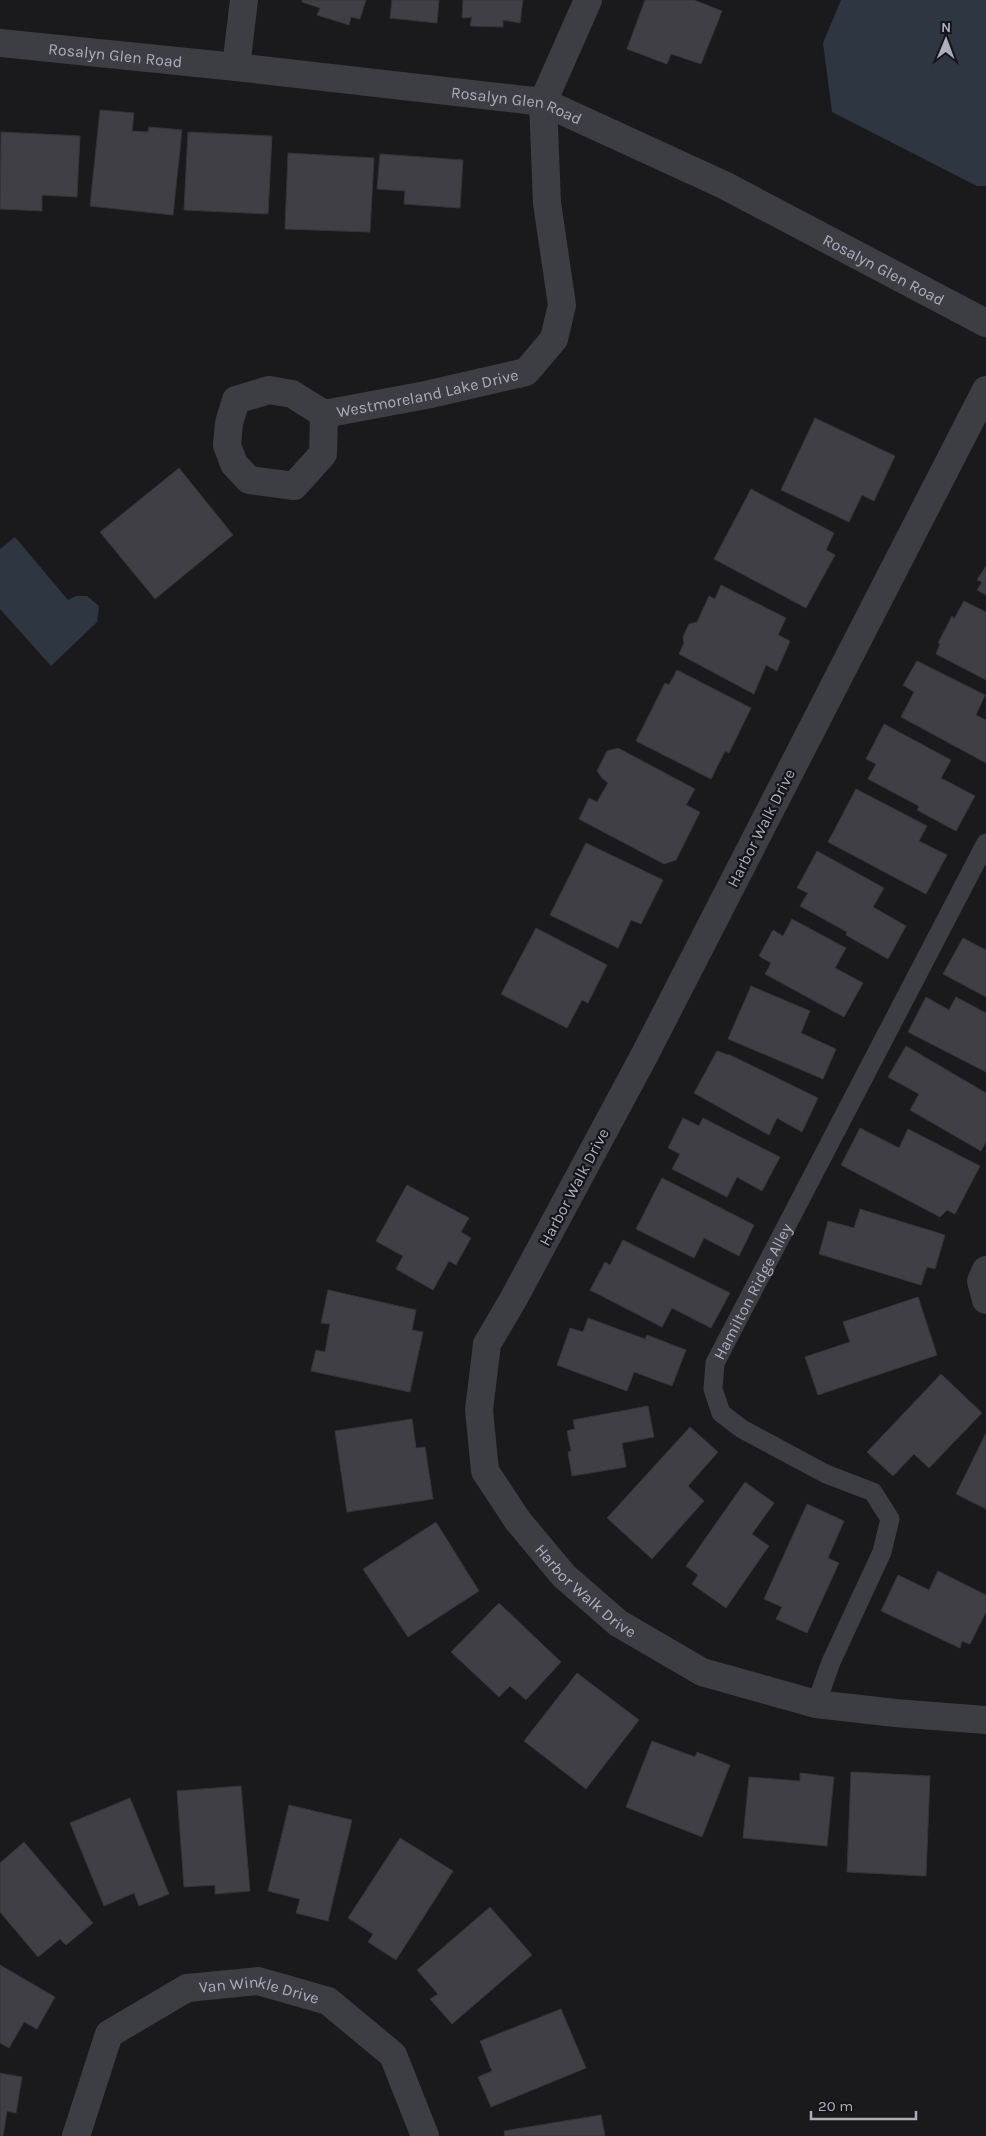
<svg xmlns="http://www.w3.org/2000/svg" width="986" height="2136" viewBox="0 0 986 2136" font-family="Karla,sans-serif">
<rect width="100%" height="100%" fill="#1a1a1d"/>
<path fill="#2e3642" d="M841,0H986V186H977L832,112L823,43Z
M15,537L68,600L76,596H87L99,606L97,622L51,666L0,609V549Z"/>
<path fill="#403f45" stroke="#353439" d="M302,0H366L360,19L351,17L349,25L317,15L320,8L302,2Z
M392,0H439L437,23L390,18Z
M463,0H523L520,23L503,20V27L470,26L472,17L462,18Z
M645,0H694L722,11L701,64L671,54L667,64L627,49Z
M100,110L134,113L132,131L148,132L149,127L182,130L173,215L90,206Z
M1,132L80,136L77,197L42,195V211L0,209Z
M188,132L272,136L268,214L184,210Z
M288,153L374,158L370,232L285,229Z
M380,154L463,160L460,208L404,204L405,191L377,189Z
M815,418L895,456L874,501L862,495L849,522L781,490Z
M179,468L233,535L155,599L100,532Z
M751,489L834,533L826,550L835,555L806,608L714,559Z
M986,566V595L977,590L982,582L977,580Z
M721,585L786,618L778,635L790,641L777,671L766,665L754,694L679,654L684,643L683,637L689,624L697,622L709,596L715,599Z
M964,601L986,612V680L936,654L940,644L938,643L952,616L954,619Z
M917,661L985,695L976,715L986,720V763L901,717L914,692L903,685Z
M677,670L751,708L729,753L725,751L711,779L636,741L665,683L669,685Z
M884,724L951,760L941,778L975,796L956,831L917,810L919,806L868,779L876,764L866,759Z
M618,748L695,789L686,805L700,812L676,860L664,864L579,819L589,798L597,802L608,783L602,778L597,771L607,751Z
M856,789L927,826L919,841L947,855L926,894L828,842Z
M586,843L663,880L641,924L631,920L618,948L550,915Z
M817,851L884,888L873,907L906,926L888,959L846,935L847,932L800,906L808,893L797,888Z
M792,919L846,948L835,968L863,983L844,1017L765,974L771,963L759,956L773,930L783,936Z
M536,928L607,965L588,1003L582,1000L567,1028L501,994Z
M963,938L986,950V997L943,974Z
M751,986L810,1011L801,1033L836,1049L823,1079L728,1039Z
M926,997L949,1010L956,997L986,1013V1072L908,1032Z
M906,1046L986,1093V1142L981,1151L910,1110L919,1094L888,1077Z
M717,1051L728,1055V1054L818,1098L802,1132L777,1118L769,1135L694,1093Z
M683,1118L699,1126L703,1118L780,1157L762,1191L737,1177L727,1197L672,1169L680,1154L668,1148Z
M860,1128L899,1148L908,1129L980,1166L955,1214L947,1210L940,1217L841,1165Z
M662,1178L754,1225L739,1256L704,1238L694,1258L636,1229Z
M407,1185L469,1218L461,1232L471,1238L456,1265L449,1261L433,1290L396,1269L403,1256L376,1241Z
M860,1209L945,1235L935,1269L927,1267L921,1285L819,1254L828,1221L854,1228Z
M623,1240L730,1293L711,1328L672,1308L662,1327L590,1290L605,1262L610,1265Z
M328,1290L416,1310L412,1330L423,1332L410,1392L311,1371L316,1350L325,1352L330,1324L321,1323Z
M918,1297L937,1355L818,1395L805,1357L850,1342L843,1322Z
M588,1318L645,1339L647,1335L686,1350L672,1386L634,1372L627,1391L557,1365L570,1328L583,1332Z
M941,1374L982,1413L929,1468L914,1454L893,1476L867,1452Z
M648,1406L654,1437L622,1443L626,1467L572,1476L568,1452L571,1451L567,1431L575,1429L573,1420Z
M412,1419L416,1448L425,1447L433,1499L347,1512L335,1431Z
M690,1427L718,1452L688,1486L704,1501L652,1559L607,1518Z
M986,1433V1509L956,1494Z
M745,1482L774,1503L752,1534L769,1546L726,1608L692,1584L698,1575L686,1566Z
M807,1504L844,1521L828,1558L839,1563L807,1633L776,1619L782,1607L764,1599Z
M436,1522L479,1591L408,1637L363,1569Z
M938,1571L986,1595V1612L970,1644L962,1641L960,1648L881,1611L898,1575L929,1590Z
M499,1603L561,1662L526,1700L510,1686L499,1697L451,1652Z
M577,1673L639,1720L586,1789L524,1741Z
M652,1741L695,1757L697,1752L730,1765L702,1837L626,1807Z
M851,1772L930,1776L926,1876L847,1872Z
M800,1773L834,1777L827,1846L743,1838L749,1777L800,1781Z
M241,1786L250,1891L215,1894V1885L184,1887L177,1791Z
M130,1798L169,1894L139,1906L134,1893L104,1906L70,1823Z
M289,1805L352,1820L328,1921L296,1913L300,1899L268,1891Z
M400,1838L453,1871L396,1960L368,1942L373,1934L348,1918Z
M24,1842L93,1923L66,1945L60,1939L38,1957L0,1912V1863Z
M490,1907L532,1955L452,2024L430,1999L438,1994L417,1970Z
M0,1965L55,1997L37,2029L24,2022L9,2048L0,2043Z
M561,2009L586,2068L491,2107L478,2077L492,2071L480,2041Z
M0,2073L22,2077L16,2113L7,2111L3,2136H0Z
M601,2115L605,2136H505L504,2131Z"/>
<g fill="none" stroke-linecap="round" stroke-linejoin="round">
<path stroke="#3d3d44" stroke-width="19" id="s1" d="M816,1704L831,1662L882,1552L890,1519L873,1492L826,1474L742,1429L721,1413L713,1389L715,1363L986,843"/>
<g stroke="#3d3d44" stroke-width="28">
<path id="s2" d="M0,43L236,67L543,102L724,185L986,323"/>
<path d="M236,67L244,0"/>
<path id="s3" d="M986,390L644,1056L514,1298L487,1344L479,1410L485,1471L518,1521L564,1576L618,1623L702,1672L816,1704L895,1713L986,1720"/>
<path id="s4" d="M324,414L323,454L294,486L249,480L234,464L227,445L229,423L236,400L269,390L292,394L324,414L426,395L526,372L554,339L562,305L547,203L543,102L588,0"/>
<path d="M986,1270L981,1281L986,1300"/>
<path id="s5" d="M76,2136L109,2034L187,1988L258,1981L328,2001L393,2055L425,2136"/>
</g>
</g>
<g text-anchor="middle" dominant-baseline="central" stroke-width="4.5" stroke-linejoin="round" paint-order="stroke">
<g font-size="16" fill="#acaebd" stroke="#151518">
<text stroke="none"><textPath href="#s2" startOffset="116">Rosalyn Glen Road</textPath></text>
<text stroke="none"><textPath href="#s2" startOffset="521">Rosalyn Glen Road</textPath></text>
<text stroke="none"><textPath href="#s2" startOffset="926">Rosalyn Glen Road</textPath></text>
<text stroke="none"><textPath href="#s4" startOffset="418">Westmoreland Lake Drive</textPath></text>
<text transform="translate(761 828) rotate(-63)">Harbor Walk Drive</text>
<text transform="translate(574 1187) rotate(-62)">Harbor Walk Drive</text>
<text stroke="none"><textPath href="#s1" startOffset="536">Hamilton Ridge Alley</textPath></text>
<text stroke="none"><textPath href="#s3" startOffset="1362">Harbor Walk Drive</textPath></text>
<text stroke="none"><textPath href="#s5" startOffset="271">Van Winkle Drive</textPath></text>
</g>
</g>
<g transform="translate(946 40) rotate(1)" stroke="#151518" stroke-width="4" paint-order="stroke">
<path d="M0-4L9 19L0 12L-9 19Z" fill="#acaebd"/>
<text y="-8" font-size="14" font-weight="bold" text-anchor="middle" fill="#acaebd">N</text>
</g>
<path d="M811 2111v8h105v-8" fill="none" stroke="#acaebd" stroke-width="2.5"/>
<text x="818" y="2111" font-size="15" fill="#acaebd" stroke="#151518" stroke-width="4" paint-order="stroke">20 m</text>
</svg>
